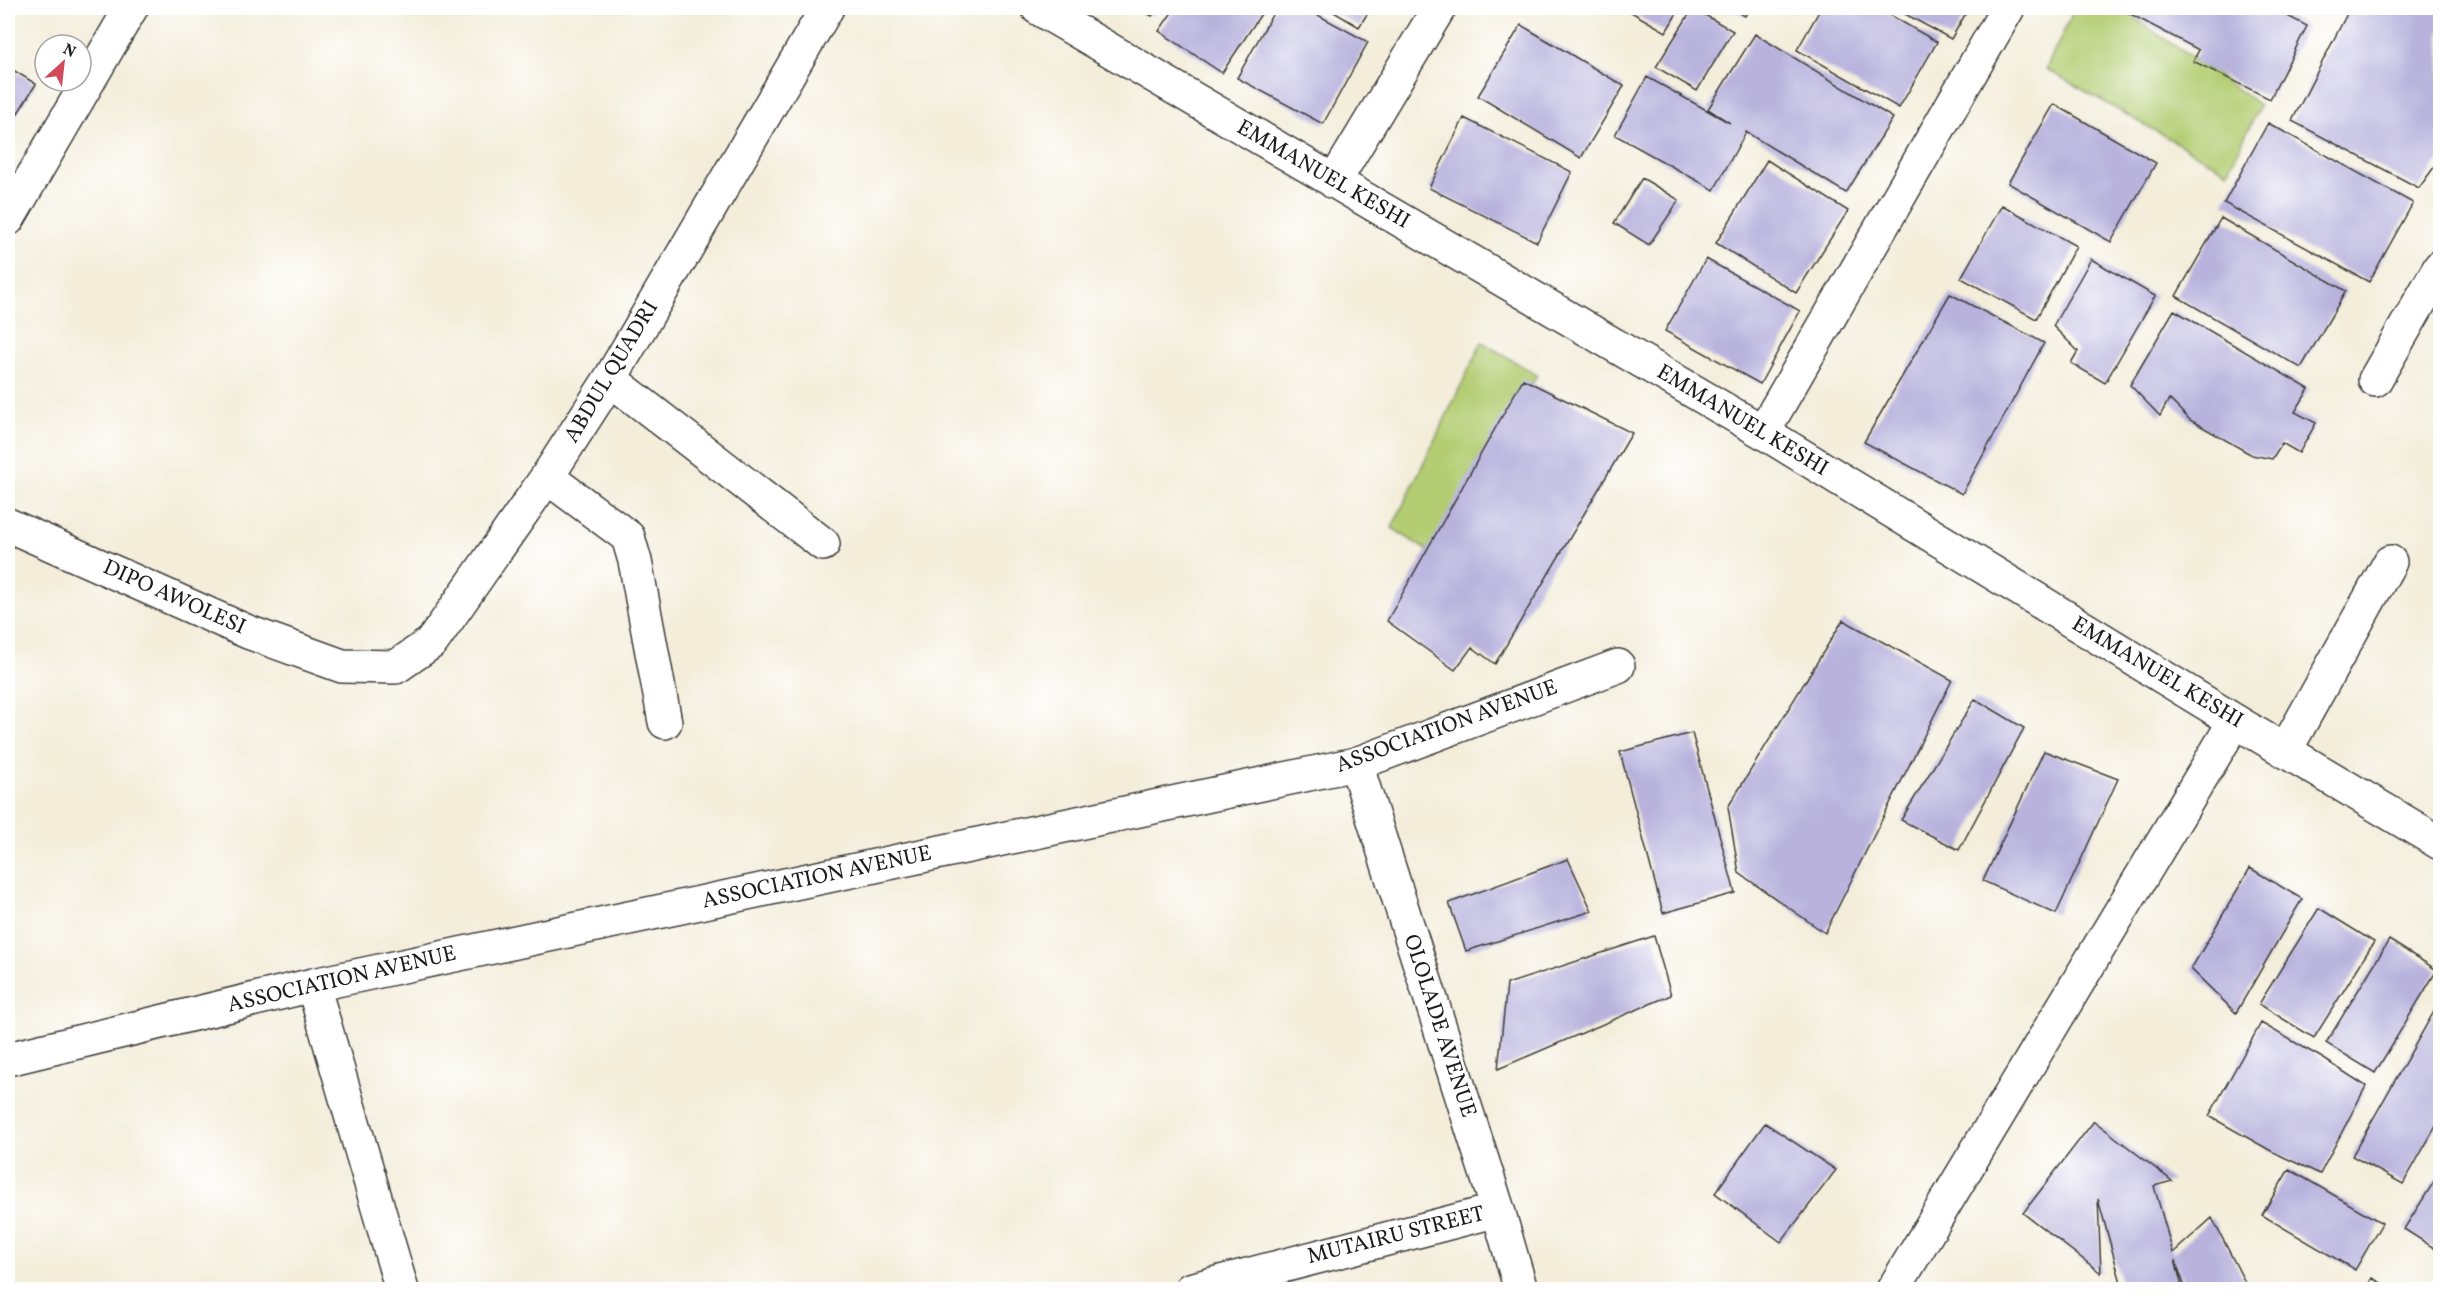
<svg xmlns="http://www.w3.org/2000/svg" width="2448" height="1297" viewBox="0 0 2448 1297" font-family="Vollkorn,serif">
<rect width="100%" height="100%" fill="#fff"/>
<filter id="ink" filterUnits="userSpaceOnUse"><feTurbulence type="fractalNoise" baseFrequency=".0167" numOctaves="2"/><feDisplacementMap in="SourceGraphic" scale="12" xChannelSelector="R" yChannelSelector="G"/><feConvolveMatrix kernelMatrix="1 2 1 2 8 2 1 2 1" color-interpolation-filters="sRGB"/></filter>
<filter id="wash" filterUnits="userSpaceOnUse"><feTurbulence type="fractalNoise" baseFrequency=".008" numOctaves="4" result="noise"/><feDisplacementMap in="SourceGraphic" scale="24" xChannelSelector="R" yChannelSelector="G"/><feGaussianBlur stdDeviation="1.35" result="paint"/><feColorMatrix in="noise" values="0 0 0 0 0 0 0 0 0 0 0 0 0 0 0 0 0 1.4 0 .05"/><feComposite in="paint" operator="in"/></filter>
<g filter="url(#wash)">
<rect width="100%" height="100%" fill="#f3edda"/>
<path fill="#b4cd73" stroke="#687448" stroke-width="1.5" d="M2075,8H2120L2260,105L2228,172L2046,69Z
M1482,342L1537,375L1434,555L1392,528Z"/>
<g id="blocks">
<path fill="#b8b2dd" d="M1137,8H1158L1152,16Z
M1175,8H1265L1222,73L1159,31Z
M1276,8H1305L1368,42L1323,124L1237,78Z
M1327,8H1371L1359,27Z
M1624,8H1680L1666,32Z
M1693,8L1733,31L1697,91L1656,67Z
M1730,8H1750L1745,16Z
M1821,8H1878L1937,42L1899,108L1797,50Z
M1894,8H1969L1951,39Z
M2119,8H2272L2307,26L2270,99L2193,61L2199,50Z
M2350,8H2440V159L2419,188L2292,121Z
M1521,25L1624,86L1581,158L1478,96Z
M1755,34L1893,118L1846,193L1746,132L1714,190L1615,135L1647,77L1730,123L1708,109Z
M8,67L36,84L8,129Z
M2054,104L2156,163L2111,242L2008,183Z
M1464,118L1572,172L1537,242L1429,188Z
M2268,123L2413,203L2369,282L2224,203Z
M1767,160L1848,211L1796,293L1716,243Z
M1642,178L1679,200L1649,245L1614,223Z
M2002,205L2076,246L2036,319L1961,278Z
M2221,218L2346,291L2301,368L2176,296Z
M1706,259L1800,311L1760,384L1665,331Z
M2091,259L2155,296L2105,383L2071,363L2078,351L2053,326Z
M1950,294L2044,343L1962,494L1864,442Z
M2174,310L2309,389L2295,412L2316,423L2299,453L2282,443L2272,459L2252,455L2190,420L2169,399L2160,416L2130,385Z
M1523,379L1632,433L1495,664L1472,647L1455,670L1387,621Z
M1843,620L1952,680L1825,933L1739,873L1728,807Z
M1975,699L2024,728L1959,850L1901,820Z
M1692,733L1735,893L1663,913L1620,752Z
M2044,751L2118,779L2056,914L1983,881Z
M1568,859L1592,911L1466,951L1449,903Z
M2250,868L2302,899L2236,1013L2191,969Z
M2319,908L2374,942L2314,1038L2259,1004Z
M1654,936L1671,995L1498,1069L1507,984Z
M2389,940L2437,970L2375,1073L2326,1043Z
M2440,1001V1119L2403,1184L2352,1156Z
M2261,1023L2324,1059L2366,1086L2320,1174L2273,1152L2209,1116Z
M2094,1121L2172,1181L2154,1186L2173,1253L2212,1218L2249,1290H2186L2175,1260L2183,1290H2123L2098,1199L2101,1273L2023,1213Z
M1765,1123L1836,1170L1781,1242L1715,1193Z
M2289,1169L2382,1223L2355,1270L2262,1215Z
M2440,1172V1252L2404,1229Z
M2372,1278L2394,1290H2365Z"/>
</g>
</g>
<g filter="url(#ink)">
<use href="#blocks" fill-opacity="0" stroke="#3c3b38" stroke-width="1.5"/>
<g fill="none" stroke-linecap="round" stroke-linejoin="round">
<g stroke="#3c3b38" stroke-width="36">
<path id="minor" d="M1038,8L1763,432L2235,721L2440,843
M1334,182L1439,8
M8,219L131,8
M610,379L823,544
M2375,380L2440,267
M1763,432L2008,8
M547,477L628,537L635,561L665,722
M8,525L248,632L342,666L396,667L432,642L547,477L610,379L827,8
M2285,751L2390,562
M1356,764L1498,1210L1521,1290
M313,985L402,1290
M8,1059L313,985L1356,764L1618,666
M1190,1290L1498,1210
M1893,1290L2235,721"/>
</g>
<use href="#minor" stroke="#fff" stroke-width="33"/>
</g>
</g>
<g text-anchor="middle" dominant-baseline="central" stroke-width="5" stroke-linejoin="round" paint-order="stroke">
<g font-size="22" fill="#1c1c1c" stroke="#fff">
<text transform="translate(1323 175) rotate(30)">EMMANUEL KESHI</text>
<text transform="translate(612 372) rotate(-59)">ABDUL QUADRI</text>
<text transform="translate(1742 421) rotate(31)">EMMANUEL KESHI</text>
<text transform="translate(174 598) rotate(24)">DIPO AWOLESI</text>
<text transform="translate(2157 673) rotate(31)">EMMANUEL KESHI</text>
<text transform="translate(1447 727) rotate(-20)">ASSOCIATION AVENUE</text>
<text transform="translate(817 878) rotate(-12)">ASSOCIATION AVENUE</text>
<text transform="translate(342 980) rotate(-13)">ASSOCIATION AVENUE</text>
<text transform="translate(1439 1026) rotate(72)">OLOLADE AVENUE</text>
<text transform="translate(1396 1236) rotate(-14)">MUTAIRU STREET</text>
</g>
</g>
<rect width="2448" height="1297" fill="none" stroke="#fff" stroke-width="30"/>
<g transform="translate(63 63) rotate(27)"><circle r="28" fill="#ffffff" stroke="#a4a4a4" stroke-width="1.5"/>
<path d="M0-4.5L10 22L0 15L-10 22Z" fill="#d1495b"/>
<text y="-9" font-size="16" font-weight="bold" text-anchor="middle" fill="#1c1c1c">N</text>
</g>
</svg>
